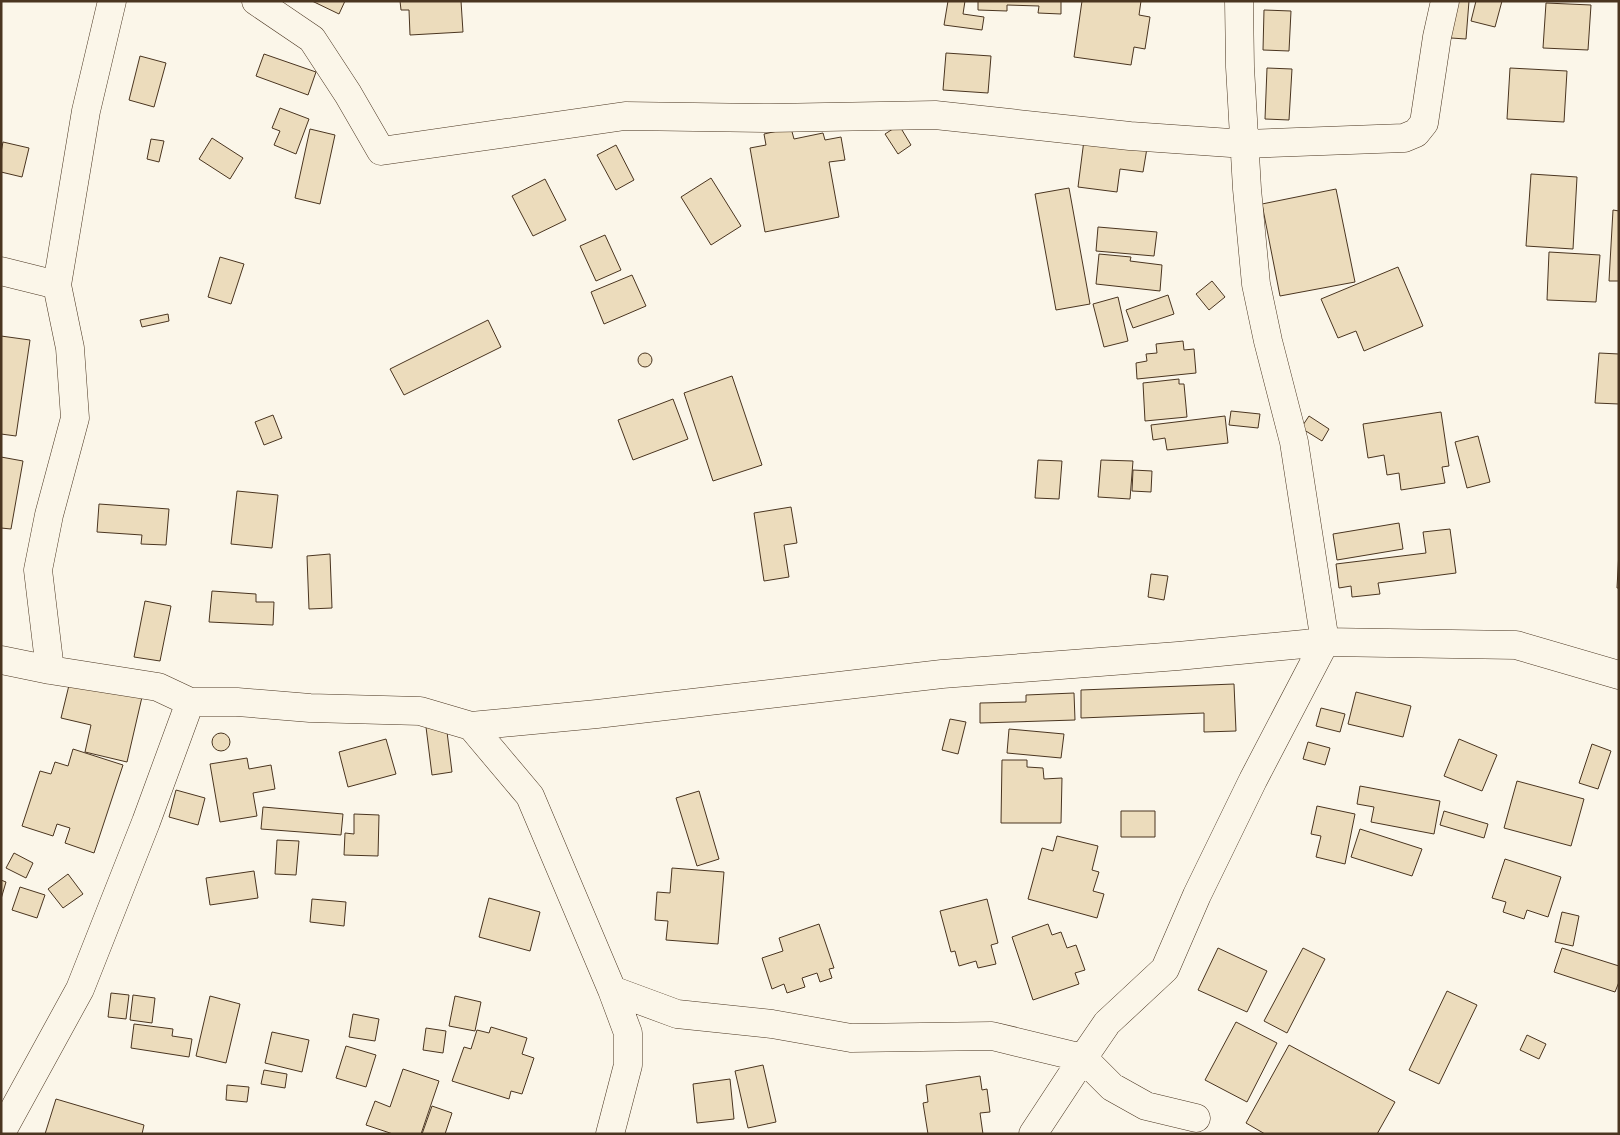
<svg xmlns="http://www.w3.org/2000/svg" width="1620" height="1135" viewBox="0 0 1620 1135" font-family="Signika,sans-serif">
<rect width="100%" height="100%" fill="#fbf6e9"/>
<path fill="#ecdcbc" stroke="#4a3520" d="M312,1H345L339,14Z
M400,1H461L463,32L410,35L409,10H401Z
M948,1H965L963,14L984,17L982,30L944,25Z
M978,1H1061V14L1038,13L1039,6L1007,5V11L978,10Z
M1082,1H1141L1139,15L1150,17L1145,49L1134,47L1131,65L1074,57Z
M1453,1H1469L1466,39L1451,38Z
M1476,1H1502L1495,27L1471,21Z
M1546,3L1591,5L1588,50L1543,48Z
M1264,10L1291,11L1289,51L1263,50Z
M946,53L991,56L988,93L943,90Z
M264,54L316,72L308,95L256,76Z
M140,56L166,63L154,107L129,100Z
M1267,68L1292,69L1289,120L1265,119Z
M1510,68L1567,71L1564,122L1507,119Z
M280,108L309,119L296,154L274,145L280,131L272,128Z
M899,125L911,145L898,154L885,134Z
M791,128L794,139L823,133L825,140L841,137L845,160L829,162L839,217L765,232L750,148L766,145L764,134Z
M310,129L335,135L320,204L295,198Z
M212,138L243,158L230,179L199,159Z
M151,139L164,141L159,162L147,159Z
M1084,140L1147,148L1143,172L1120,169L1117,192L1078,187Z
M3,142L29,148L22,177L1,172V152Z
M616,145L634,180L616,190L597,155Z
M1531,174L1577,177L1573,249L1526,246Z
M711,178L741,226L711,245L681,197Z
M545,179L566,220L533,236L512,196Z
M1069,188L1090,304L1056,310L1035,194Z
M1336,189L1355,282L1280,296L1262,204Z
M1613,210L1619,211V281H1609Z
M1098,227L1157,232L1154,256L1096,251Z
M605,235L621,270L596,281L580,246Z
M1549,252L1600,255L1596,302L1547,300Z
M1099,254L1131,257L1130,261L1162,265L1160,291L1096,284Z
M220,257L244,264L231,304L208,297Z
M1398,267L1423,326L1364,351L1356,331L1338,338L1321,299Z
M632,275L646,306L604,324L591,292Z
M1212,281L1225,297L1209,310L1196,294Z
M1168,295L1174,314L1133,328L1126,310Z
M1118,297L1128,341L1104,347L1093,304Z
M168,314L169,321L142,327L140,320Z
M488,320L501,347L404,395L390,369Z
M1,336L30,340L16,436L1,434Z
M1183,341L1184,350L1194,349L1196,373L1137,379L1136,363L1147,361L1146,354L1157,353L1156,344Z
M638 360a7 7 0 1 1 14 0a7 7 0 1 1-14 0Z
M1599,353L1619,354V404L1595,403Z
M732,376L762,465L713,481L684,393Z
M1179,379V384H1184L1187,417L1145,421L1143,383Z
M673,399L688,439L633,460L618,420Z
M1231,411L1260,414L1258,428L1229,425Z
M1441,412L1449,466L1442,467L1445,483L1401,490L1399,473L1387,475L1384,455L1368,458L1363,424Z
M273,415L282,438L264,445L255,422Z
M1225,416L1228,443L1167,450L1165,438L1153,440L1151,425Z
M1309,416L1329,429L1322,441L1301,428Z
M1478,436L1490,482L1467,488L1455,442Z
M1,457L23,461L11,529L1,528Z
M1038,460L1062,461L1059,499L1035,498Z
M1101,460L1133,461L1130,499L1098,497Z
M1133,470L1152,471L1151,492L1132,491Z
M237,491L278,495L272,548L231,544Z
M99,504L169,509L166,545L141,544L142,535L97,532Z
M791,507L797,543L784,545L789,577L764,581L754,513Z
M1399,523L1403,549L1337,560L1333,534Z
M1450,529L1456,573L1378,583L1380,594L1352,597L1351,586L1339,588L1336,564L1426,553L1423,532Z
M1619,551V588H1617Z
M330,554L332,608L309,609L307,556Z
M1151,574L1168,576L1164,600L1148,597Z
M212,591L256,594V602H274L273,625L209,622Z
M145,601L171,606L160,661L134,657Z
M71,677L142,697L127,762L85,752L91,725L61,718Z
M1234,684L1236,731L1204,732V713L1081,718V690Z
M1356,692L1411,706L1403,737L1348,724Z
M1074,693L1075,720L980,723V703L1026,702V695Z
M1321,708L1345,714L1340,732L1316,726Z
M950,719L966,722L958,754L942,750Z
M446,724L452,772L432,775L426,727Z
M1009,729L1064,734L1061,758L1007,753Z
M212 742a9 9 0 1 1 18 0a9 9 0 1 1-18 0Z
M386,739L396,774L348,787L339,752Z
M1459,739L1497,755L1482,791L1444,776Z
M1308,742L1330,748L1325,765L1303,759Z
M1592,744L1611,751L1598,789L1579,783Z
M73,749L123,765L94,853L65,843L70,828L57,824L53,836L22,826L40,771L51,774L55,762L68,766Z
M247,758L249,769L271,765L275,789L253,793L257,816L220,822L210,764Z
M1002,760H1027V767L1043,768L1044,779L1062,778L1061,823H1001Z
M1517,781L1584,799L1571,846L1504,828Z
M1360,786L1440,801L1434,834L1371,822L1374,807L1357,804Z
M176,790L205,798L198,825L169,817Z
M699,791L719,859L697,866L676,798Z
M1317,806L1355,814L1345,864L1316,857L1321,836L1311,834Z
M263,807L343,814L341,835L261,829Z
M1121,811H1155V837H1121Z
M1444,811L1488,824L1484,838L1440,825Z
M354,814L379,815L378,856L344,855L345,833L354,834Z
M1360,829L1422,849L1412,876L1351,857Z
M1057,836L1098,846L1092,870L1099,872L1093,891L1104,894L1097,918L1028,899L1042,848L1053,851Z
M277,840L299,841L296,875L275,874Z
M14,853L33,863L26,878L6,868Z
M1505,859L1561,877L1548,917L1527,910L1524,919L1503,912L1506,902L1492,898Z
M672,868L724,872L718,944L666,940L668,921L655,920L657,892L670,893Z
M254,871L258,898L210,905L206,878Z
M68,874L83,894L63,908L48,889Z
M1,880L6,882L1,899Z
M20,887L45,895L37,918L12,910Z
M489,898L540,912L530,951L479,937Z
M312,899L346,902L344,926L310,922Z
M987,899L998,943L991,945L996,964L978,968L976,961L959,966L955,951L951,952L940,911Z
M1562,912L1579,916L1573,946L1555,942Z
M819,924L834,968L829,969L832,978L820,982L817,973L802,978L805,987L787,993L784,984L772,989L762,958L783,951L779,938Z
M1048,924L1052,935L1061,932L1067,948L1076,945L1085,970L1075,973L1079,984L1033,1000L1012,937Z
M1218,948L1267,971L1247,1012L1198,990Z
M1303,948L1325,959L1287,1033L1264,1021Z
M1562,948L1619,966V982L1615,992L1554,972Z
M1447,991L1477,1005L1439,1084L1409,1070Z
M111,993L129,995L126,1019L108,1017Z
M133,995L155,998L152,1023L130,1020Z
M210,996L240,1004L226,1063L196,1056Z
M455,996L481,1002L475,1031L449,1026Z
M353,1014L379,1019L375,1041L349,1037Z
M1236,1022L1277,1043L1247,1102L1205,1080Z
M134,1024L173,1029L172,1036L192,1039L189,1057L131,1048Z
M491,1027L527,1038L522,1054L534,1058L522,1094L511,1091L509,1099L452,1081L464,1047L471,1049L477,1030L489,1033Z
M426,1028L446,1031L443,1053L423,1050Z
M272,1032L309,1040L302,1072L265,1063Z
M1527,1035L1546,1044L1539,1059L1520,1050Z
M1289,1045L1395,1102L1377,1134H1265L1246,1123Z
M346,1046L376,1055L366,1087L336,1078Z
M763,1065L776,1122L748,1128L735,1071Z
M403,1069L439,1081L421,1134H393L366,1125L375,1101L390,1107Z
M264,1070L287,1074L285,1088L261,1084Z
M980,1076L982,1090L987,1089L990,1112L980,1113L983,1134H928L923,1103L928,1102L926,1085Z
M730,1079L734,1119L697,1123L693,1084Z
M227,1085L249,1087L247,1102L226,1100Z
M56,1099L144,1125L142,1134H45Z
M432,1106L452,1113L445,1134H422Z"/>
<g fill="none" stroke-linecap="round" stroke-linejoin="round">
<g stroke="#4a3520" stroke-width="29">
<path id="street" d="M256,1L312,39L348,94L381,151L625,116L770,118L935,115L1130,136L1245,144L1404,138L1416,133L1424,123L1437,37L1445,1
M1,271L57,285
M1,660L50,670L158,687L190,702H237L310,708L420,711L471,726L597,714L942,674L1178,656L1325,642L1516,645L1619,675
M50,670L38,570L49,515L75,418L70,348L57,285L86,111L112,1
M471,726L530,796L612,990L628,1033V1065L610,1134
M612,990L677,1014L772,1024L851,1038L992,1036L1083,1058L1033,1134
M1196,1118L1146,1106L1112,1087L1083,1058L1107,1023L1165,969L1197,895L1253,780L1325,642L1294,442L1268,341L1256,284L1247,189L1240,67L1239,1
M1,1133L80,989L146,822L190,702"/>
</g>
<use href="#street" stroke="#fbf6e9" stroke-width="28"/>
</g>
<rect width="1620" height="1135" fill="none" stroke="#4a3520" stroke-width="5"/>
</svg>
